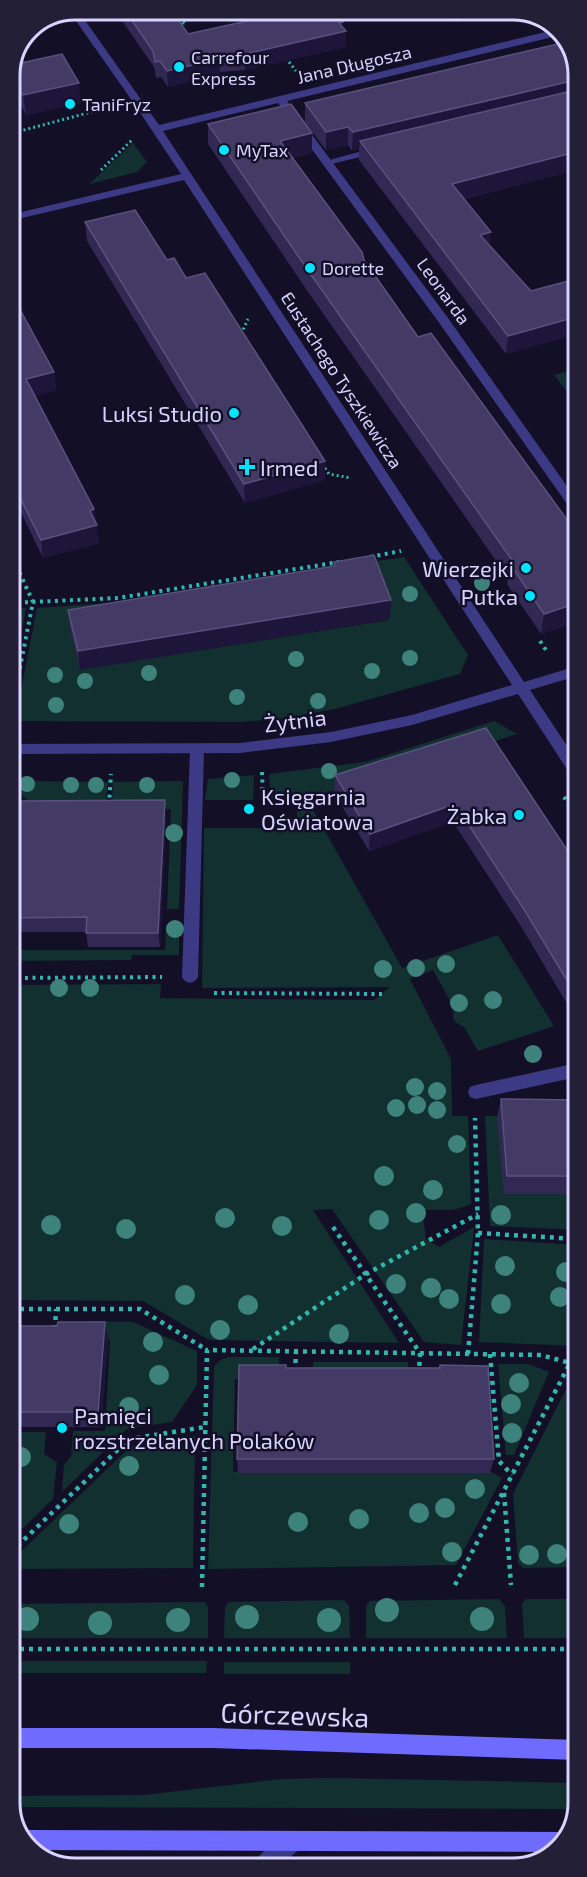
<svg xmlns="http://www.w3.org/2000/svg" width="587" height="1877" viewBox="0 0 587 1877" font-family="'Exo 2',sans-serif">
<rect width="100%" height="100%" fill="#130f26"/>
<path fill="#12302f" d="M133,143L147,162L137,172L89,184Z
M576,369V403L554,375Z
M404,557L468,655L460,674L335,709L279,719L240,722L15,721L37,608L109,603L114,621L70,628L80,670L389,620L374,575L330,568Z
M26,608L10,693V609Z
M494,721L517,734L307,799L402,968L498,935L554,1026L478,1051L464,1027L455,1022L453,1017L454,1008L433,970L410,979L451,1059L452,1116H468L471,1204L454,1210H422L426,1239L439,1247L474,1227L461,1345L424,1342L332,1209L313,1210L399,1343L209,1340L143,1301L11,1300L10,985L161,984L160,998L374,1000L390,987L202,988L204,828H297V800H271L269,774L365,762Z
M254,775L253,800H205L208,779Z
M23,781L108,782L106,800H112L113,782L183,781L179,909H167L171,809H47L28,801L21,794Z
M166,924H179V955H132L131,960L10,961V950H165Z
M485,1116H501L577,1193V1230L490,1226Z
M484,1239L577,1245V1346L479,1342Z
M89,1321L133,1322L197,1351V1385L172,1422L127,1429L62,1492L64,1465L71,1456L73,1431H105L110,1339L87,1340Z
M229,1357H279L280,1379H235L233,1472H491L502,1478L456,1565L208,1569L214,1367L220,1360Z
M313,1362H408V1378H313Z
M498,1364H528L549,1372L514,1455H506Z
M566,1389L576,1486H578V1567L523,1568L518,1563L513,1494Z
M11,1432H46L44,1454L57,1462L53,1499L11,1540Z
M195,1436L193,1568L11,1569V1561L130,1447Z
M499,1599L505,1606L507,1638H366V1606L370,1601Z
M526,1599H578V1638H524L522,1604Z
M344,1600L349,1606L350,1638H224L225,1607L229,1602Z
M205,1602L208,1607V1638H11V1604Z
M11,1661H207L206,1673H11Z
M224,1662H350V1674H224Z
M333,1778L578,1783L576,1809L11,1807V1796L144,1795L281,1779Z"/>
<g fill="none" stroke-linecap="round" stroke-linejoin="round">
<path stroke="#2fb8b0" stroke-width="3" stroke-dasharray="2 3" stroke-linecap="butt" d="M175,9L185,24L177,25
M249,9L260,23
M183,20L232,9
M286,58L296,71
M9,134L110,107
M101,170L132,140
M241,334L248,319
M322,464L329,474L351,478"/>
<path stroke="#2fb8b0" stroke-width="4" stroke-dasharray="3 4.5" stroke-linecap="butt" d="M10,552L33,602L10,718
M370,557L401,551
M10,603L118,598L339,562
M540,641L548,653
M262,772L263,800
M564,797L577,816
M109,805L111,774
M10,978L162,977
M214,993L382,994"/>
<path stroke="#2fb8b0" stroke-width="4.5" stroke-dasharray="4 5" stroke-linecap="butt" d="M333,1227L420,1353L419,1373
M478,1233L577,1239
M11,1309H140L207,1350
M55,1329L56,1309
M253,1349L366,1274L478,1214
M468,1354L478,1233L475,1118
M490,1354L499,1461L512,1475
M295,1372L296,1351
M504,1493L511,1585
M11,1552L129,1439L205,1427
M455,1585L570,1363H577
M202,1587L207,1350L541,1355L570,1363
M11,1649H578"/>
<path fill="#3d3a85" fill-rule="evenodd" d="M377,147L381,148V152L327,165L322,162Z
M197,744L204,749L198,977L195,981L190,983L185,981L182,977L190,749Z
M577,1063V1077L476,1099L470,1097L468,1092L470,1087L476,1085Z"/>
<path fill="#3d3a85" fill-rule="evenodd" d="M77,9L159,125L558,29L561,35L287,101L448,318L576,499V512L572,511L440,324L278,103L163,131L524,682L577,666V676L530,690L577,761V778L572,777L518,694L412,725L331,742L240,753L10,754V744L240,743L331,732L412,715L512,685L184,180L9,221V215L181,174L133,102L69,11Z
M294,1831L301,1834L304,1841L301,1848L278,1867H252C258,1853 280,1837 294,1831Z"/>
<path fill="#6f6bff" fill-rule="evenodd" d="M11,1728H213L578,1740V1760L213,1748H11Z
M24,1830L564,1832L568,1833L564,1843L550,1852L30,1850L19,1832Z"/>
</g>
<g fill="#3d827b">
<circle cx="482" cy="583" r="8"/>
<circle cx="410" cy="594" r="8"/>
<circle cx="410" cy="658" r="8"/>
<circle cx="296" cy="659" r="8"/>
<circle cx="372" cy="671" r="8"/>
<circle cx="149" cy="673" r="8"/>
<circle cx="55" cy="675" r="8"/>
<circle cx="85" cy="681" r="8"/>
<circle cx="237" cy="697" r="8"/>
<circle cx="318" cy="701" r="8"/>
<circle cx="56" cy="705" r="8"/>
<circle cx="329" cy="771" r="8"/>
<circle cx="232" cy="780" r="8"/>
<circle cx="27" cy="784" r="8"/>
<circle cx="71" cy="785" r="8"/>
<circle cx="96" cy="785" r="8"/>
<circle cx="147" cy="785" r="8"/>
<circle cx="174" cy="833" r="9"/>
<circle cx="175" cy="929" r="9"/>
<circle cx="446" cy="964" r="9"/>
<circle cx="416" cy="968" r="9"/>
<circle cx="383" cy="969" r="9"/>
<circle cx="59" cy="988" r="9"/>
<circle cx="90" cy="988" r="9"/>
<circle cx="493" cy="1000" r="9"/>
<circle cx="459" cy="1003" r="9"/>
<circle cx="533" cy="1054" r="9"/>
<circle cx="415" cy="1087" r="9"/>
<circle cx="437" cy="1091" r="9"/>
<circle cx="417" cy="1105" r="9"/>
<circle cx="396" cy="1108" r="9"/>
<circle cx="437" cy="1110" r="9"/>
<circle cx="457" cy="1144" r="9"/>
<circle cx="384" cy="1176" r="10"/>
<circle cx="433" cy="1190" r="10"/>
<circle cx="416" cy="1213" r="10"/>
<circle cx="501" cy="1215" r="10"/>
<circle cx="225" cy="1218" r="10"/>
<circle cx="379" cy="1220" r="10"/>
<circle cx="51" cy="1225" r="10"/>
<circle cx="282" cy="1226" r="10"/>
<circle cx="126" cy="1229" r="10"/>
<circle cx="505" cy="1266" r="10"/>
<circle cx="566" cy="1272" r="10"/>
<circle cx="396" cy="1284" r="10"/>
<circle cx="431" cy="1288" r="10"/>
<circle cx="185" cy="1295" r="10"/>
<circle cx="560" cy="1297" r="10"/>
<circle cx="449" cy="1299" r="10"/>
<circle cx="501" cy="1304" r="10"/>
<circle cx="248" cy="1305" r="10"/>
<circle cx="220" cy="1330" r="10"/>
<circle cx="339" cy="1334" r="10"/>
<circle cx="153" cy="1342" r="10"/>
<circle cx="159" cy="1375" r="10"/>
<circle cx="519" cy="1383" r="10"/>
<circle cx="511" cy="1404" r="10"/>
<circle cx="129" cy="1407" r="10"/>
<circle cx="512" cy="1433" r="10"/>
<circle cx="21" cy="1457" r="10"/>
<circle cx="129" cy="1466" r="10"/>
<circle cx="475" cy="1489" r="10"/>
<circle cx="445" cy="1508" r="10"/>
<circle cx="419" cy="1513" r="10"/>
<circle cx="359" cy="1519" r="10"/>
<circle cx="298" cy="1522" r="10"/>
<circle cx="69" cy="1524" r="10"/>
<circle cx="452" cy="1552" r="10"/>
<circle cx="557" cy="1554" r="10"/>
<circle cx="529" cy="1555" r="10"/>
<circle cx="387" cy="1610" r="12"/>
<circle cx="247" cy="1617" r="12"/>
<circle cx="27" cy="1619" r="12"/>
<circle cx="482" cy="1619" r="12"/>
<circle cx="178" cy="1620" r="12"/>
<circle cx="329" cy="1620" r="12"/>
<circle cx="100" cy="1623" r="12"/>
</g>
<path fill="#312854" d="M114,9H171L188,34L272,15L267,9H333L343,27L346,47L245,70L220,72V75L168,87L161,77L156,78L154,67Z
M440,9H496V13L455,22L448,14H444Z
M576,58V170L464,199L489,245L531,291L576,279V334L506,354L359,160V149L352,151L348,145L326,150L305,122V103Z
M9,70L81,103L26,115L10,85Z
M208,124L312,153L293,158L418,337L576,532L577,622L541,634L507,584L508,578L306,289L208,144Z
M85,222L167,260L186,278L325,461V480L245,503L87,241Z
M9,289L54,372L56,390L35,396L94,509L99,543L43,558L10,490Z
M334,562L391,600L390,619L80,670L70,629L68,610L334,567Z
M486,728L577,865V1012L573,1014L522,928L453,822L369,851L334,793L335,775Z
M10,789L22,801L166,814L160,947H88L86,932H10Z
M501,1099L577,1100V1194H504L497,1117Z
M105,1322L108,1338L101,1427H11V1326H57Z
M440,1365L494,1459L490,1473H238L237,1459L286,1368H439Z"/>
<path fill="#1d163a" d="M445,9H448V14H444Z
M456,9H496V13L455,22Z
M343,22V32L346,31V47L245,70V54Z
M219,59L220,75L168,87L167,71Z
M576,80V98L360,141L359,149L352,151L353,132Z
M79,83L81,103L26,115L23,95Z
M348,127V145L326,150V132Z
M312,133V153L280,161V141Z
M576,152V170L450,202L452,184Z
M491,232L489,250L480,235Z
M576,317V334L506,354L508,336Z
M54,372L56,390L29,398L26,379Z
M325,461V480L245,503L244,484Z
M94,509L99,543L43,558L41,540L90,511Z
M391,600L390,619L80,670L78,651Z
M577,603V622L541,634L544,614Z
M20,789L23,803L19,801Z
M165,800L166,814L160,947L158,933Z
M455,804L453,822L369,851L370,834Z
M577,997V1012L573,1014Z
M105,1322L108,1338L101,1427L98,1412Z"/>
<path fill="#433a66" stroke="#5a527e" stroke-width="1.5" d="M124,9H171L188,34L283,13L279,9H333L343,22L339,23L346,31L245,54L217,57L219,59L167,71L160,61L155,62L153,51Z
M566,42L576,58V80L353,132L348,127L326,132L305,103Z
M62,54L79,83L23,95L9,70L12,65Z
M576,90V152L452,184L491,232L480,235L531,291L576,279V317L508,336L360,141Z
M291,104L312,133L280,141L362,252L364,260L418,337L431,333L576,532L577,603L544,614L510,564L514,563L307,269L208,124Z
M135,210L167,260L174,258L186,278L205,273L325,461L244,484L85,222Z
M9,289L54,372L26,379L94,509L90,511L97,525L41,540L10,477Z
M374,555L391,600L78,651L68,610L335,566L334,562Z
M486,728L577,865V997L525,911L455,804L370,834L335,775Z
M10,789H20L19,801L165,800L158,933H86L87,917L10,918Z
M501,1099L577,1100V1176H507Z
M58,1322H105L98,1412H11V1326H57Z
M239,1365H286V1368H440V1365L488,1366L494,1459H237Z"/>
<g fill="#00e5ff" stroke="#130f26" stroke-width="2">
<circle cx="179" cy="67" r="6"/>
<circle cx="70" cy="104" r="6"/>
<circle cx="224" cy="150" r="6"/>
<circle cx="310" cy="268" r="6"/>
<circle cx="234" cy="413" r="6"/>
<path d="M244 458h6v6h6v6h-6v6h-6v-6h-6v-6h6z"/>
<circle cx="526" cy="568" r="6"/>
<circle cx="530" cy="596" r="6"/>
<circle cx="249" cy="809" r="6"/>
<circle cx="519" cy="815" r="6"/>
<circle cx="62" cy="1428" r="6"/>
</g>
<g text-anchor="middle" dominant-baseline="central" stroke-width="5" stroke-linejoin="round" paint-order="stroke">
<g font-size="18" fill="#d9d4ff" stroke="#130f26" text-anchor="start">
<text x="191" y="57">Carrefour<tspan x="191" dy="21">Express</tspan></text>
<text x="82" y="104">TaniFryz</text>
<text x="236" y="150">MyTax</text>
<text x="322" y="268">Dorette</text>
</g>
<g font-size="18" fill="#d9d4ff" stroke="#130f26">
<text transform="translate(354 64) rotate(-13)">Jana Długosza</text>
<text transform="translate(444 291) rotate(54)">Leonarda</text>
<text transform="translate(342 380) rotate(57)">Eustachego Tyszkiewicza</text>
</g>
<g font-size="22" fill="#d9d4ff" stroke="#130f26" text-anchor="end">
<text x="222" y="413">Luksi Studio</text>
<text x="260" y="467" text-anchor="start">Irmed</text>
<text x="514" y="568">Wierzejki</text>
<text x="518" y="596">Putka</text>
<text x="261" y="796" text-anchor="start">Księgarnia<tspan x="261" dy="25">Oświatowa</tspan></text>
<text x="507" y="815">Żabka</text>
<text x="74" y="1415" text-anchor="start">Pamięci<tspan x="74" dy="25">rozstrzelanych Polaków</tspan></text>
</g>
<g font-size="22" fill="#d9d4ff" stroke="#130f26">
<text transform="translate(295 720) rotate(-7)">Żytnia</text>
</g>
<g font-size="27" fill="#d9d4ff" stroke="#130f26">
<text transform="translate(295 1714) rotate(2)">Górczewska</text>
</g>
</g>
<path d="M0 0H587V1877H0ZM75 20H513A55 55 0 0 1 568 75V1803A55 55 0 0 1 513 1858H75A55 55 0 0 1 20 1803V75A55 55 0 0 1 75 20Z" fill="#231f37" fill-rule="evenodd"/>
<path fill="none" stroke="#d9d4ff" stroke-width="3" d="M75 20H513A55 55 0 0 1 568 75V1803A55 55 0 0 1 513 1858H75A55 55 0 0 1 20 1803V75A55 55 0 0 1 75 20Z"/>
</svg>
